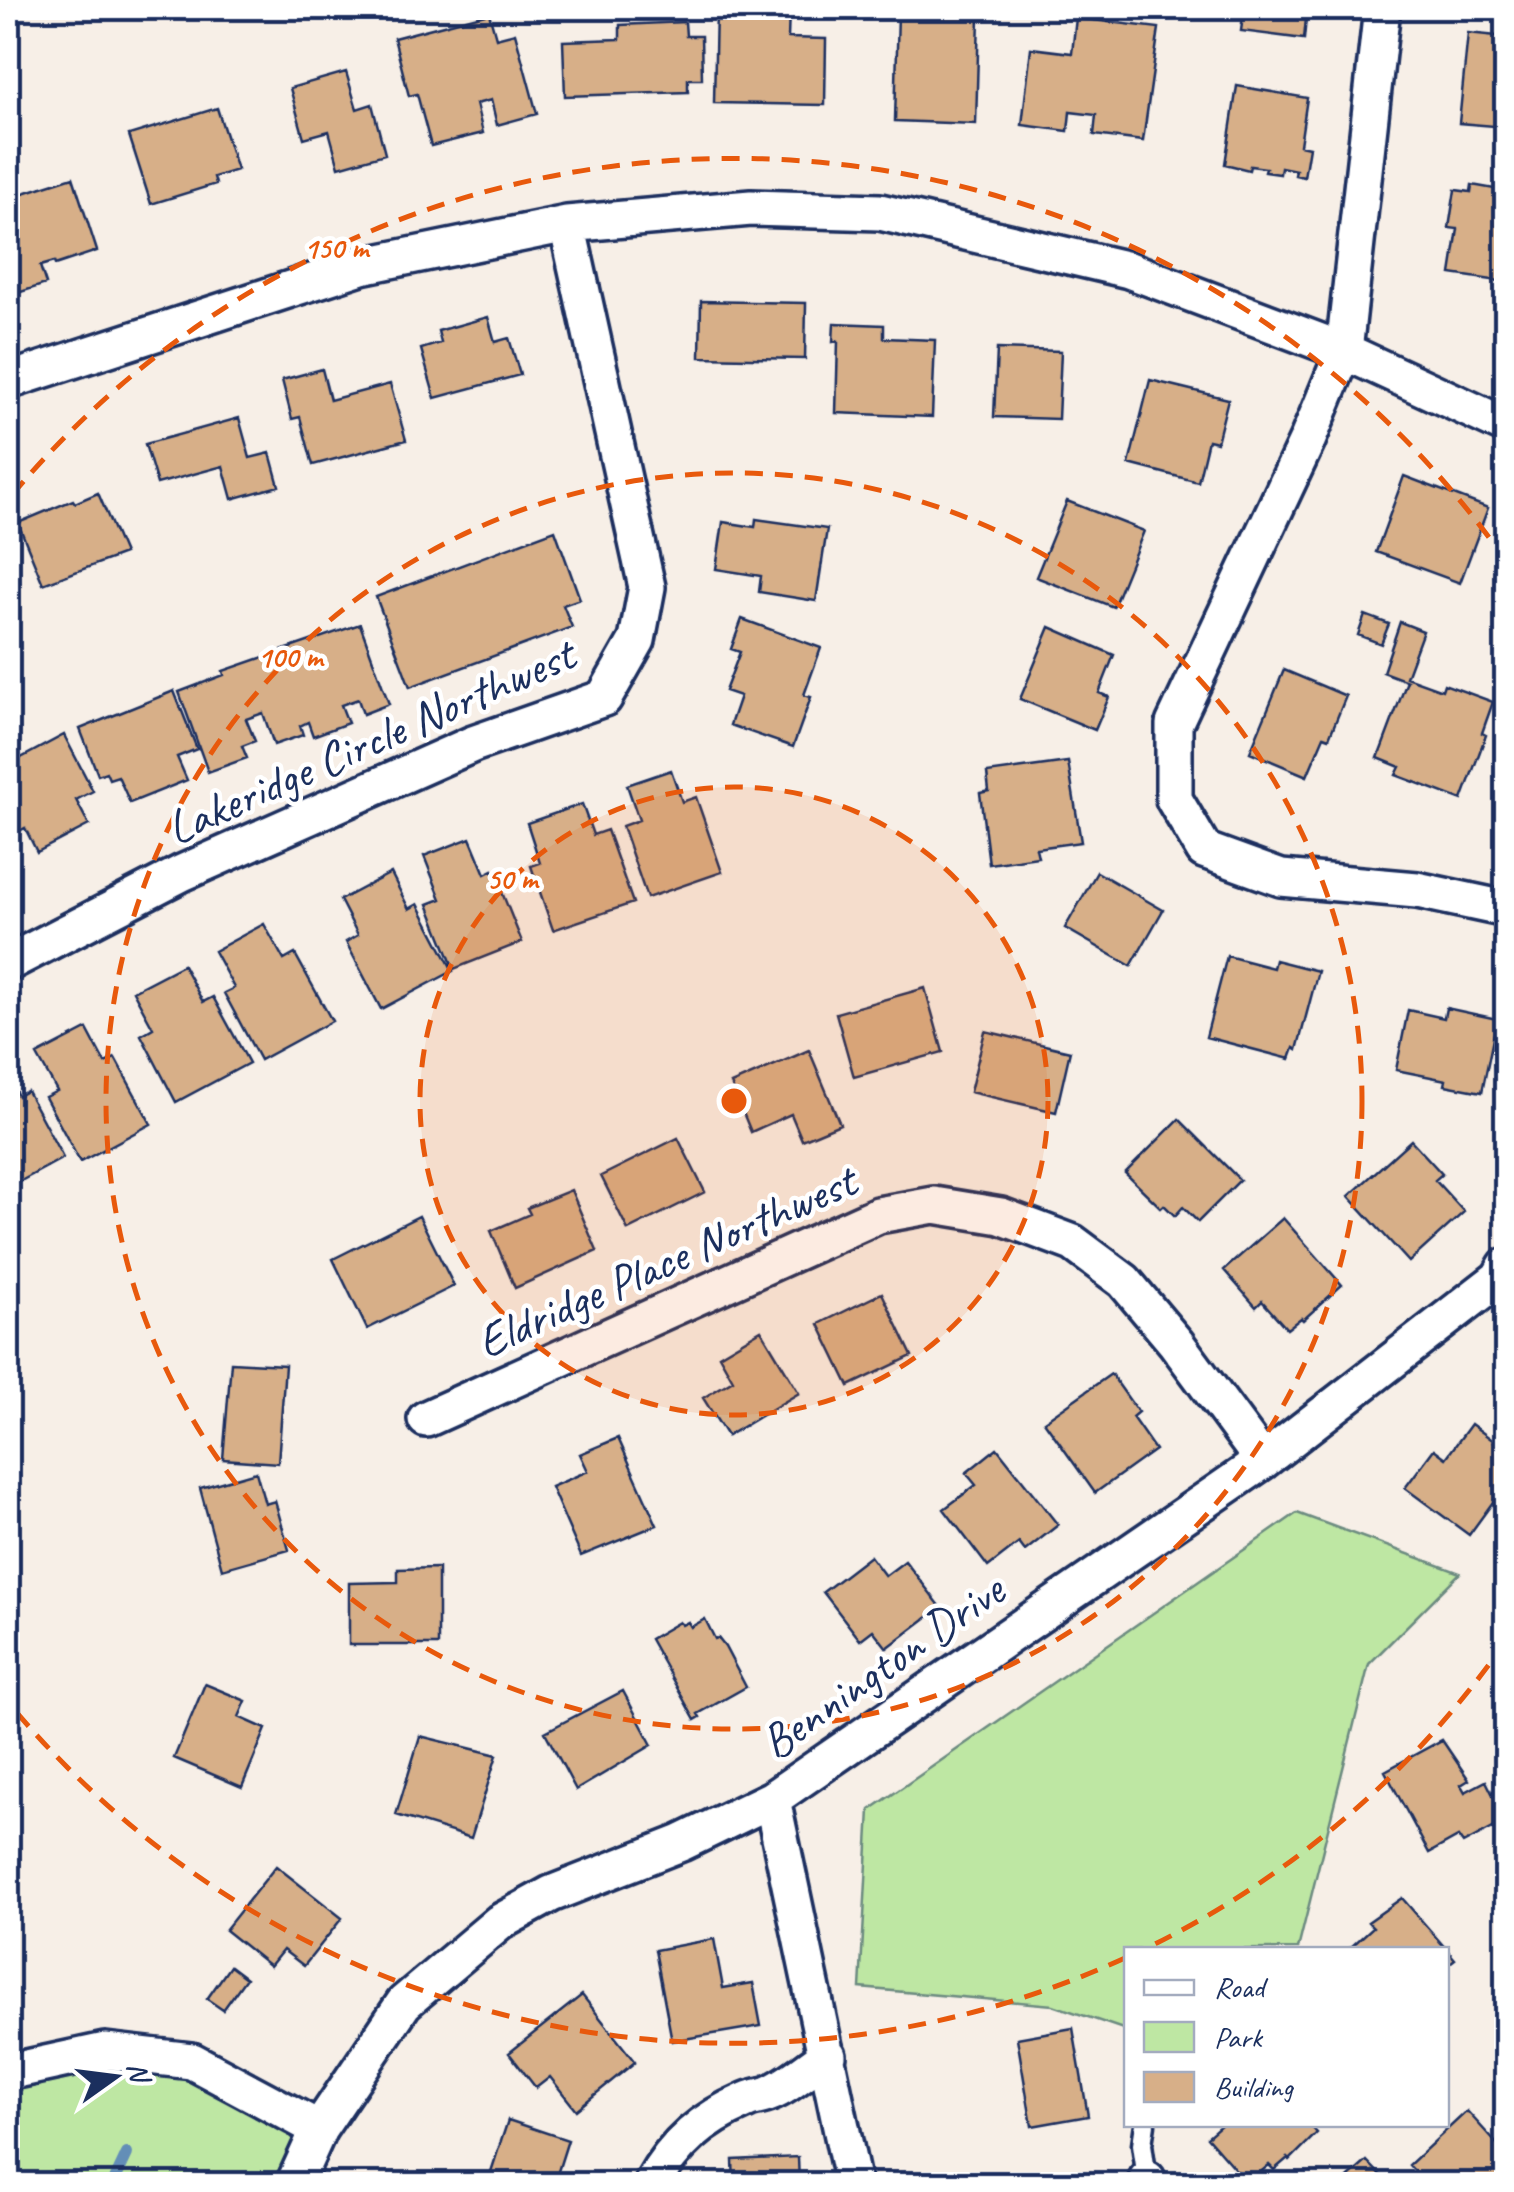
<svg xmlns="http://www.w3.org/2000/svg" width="1514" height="2192" viewBox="0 0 1514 2192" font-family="Caveat,sans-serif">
<rect width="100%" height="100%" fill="#f7efe7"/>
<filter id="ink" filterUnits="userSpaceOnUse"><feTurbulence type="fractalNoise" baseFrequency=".01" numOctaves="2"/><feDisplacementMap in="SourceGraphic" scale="20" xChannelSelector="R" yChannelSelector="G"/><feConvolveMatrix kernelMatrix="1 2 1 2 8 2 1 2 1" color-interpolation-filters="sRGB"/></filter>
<g filter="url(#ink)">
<path fill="#bee7a3" stroke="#6c8b80" stroke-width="2.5" d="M1297,1513L1460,1573L1369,1664L1298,1949L1126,1950V2030L1053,2005L860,1988L870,1810Z
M192,2061L319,2129L294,2184H8V2072Z"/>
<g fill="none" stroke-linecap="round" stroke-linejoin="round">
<path stroke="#648eb7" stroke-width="12" d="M113,2184L127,2154"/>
</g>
<path fill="#d7af88" stroke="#1b2f5e" stroke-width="2.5" d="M1244,8H1307L1304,39L1241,31Z
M716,9L789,11L788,38L826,39L825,105L714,103Z
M489,13L496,38L515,33L537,114L497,125L491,100L476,104L483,133L431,146L417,94L409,96L394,38Z
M898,13L979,16L976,124L895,121Z
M1076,18L1159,28L1143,141L1094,135L1096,115L1070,112L1068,131L1022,125L1031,48L1072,53Z
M685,22L686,36H701L702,79H688V92L565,96L563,41L620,39V25Z
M1468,33L1506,37V127L1459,123Z
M346,72L357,109L372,104L385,154L339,167L329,131L304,138L290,88Z
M1237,86L1307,98L1300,145L1309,147L1304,177L1295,175L1296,170L1281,167L1280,174L1265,172L1266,168L1250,166L1249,170L1225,164Z
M217,108L237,170L214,177L216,184L151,204L129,135Z
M73,177L97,251L55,265L54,262L40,266L46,284L8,296V198Z
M1472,185L1506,191V282L1451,274L1458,229L1449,228L1455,190L1471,192Z
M701,301L806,303L805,359L700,357Z
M488,317L495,342L509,338L520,375L435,398L421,349L441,343L438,331Z
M834,323L884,325V338L935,340L932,417L836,413L838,341L833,342Z
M997,349L1061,351L1058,419L994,417Z
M322,369L330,400L390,384L406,440L313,465L300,417L292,419L282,380Z
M1150,380L1228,399L1217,442L1208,440L1198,482L1129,464Z
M239,418L250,458L270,453L279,486L232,499L223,466L157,484L145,444Z
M1404,476L1488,508L1460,583L1376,552Z
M98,493L124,554L43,584L18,523L73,500L75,503Z
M1067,501L1144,531L1113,607L1036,577Z
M756,519L827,529L816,601L759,592L761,576L716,569L723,522L755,527Z
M555,530L580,599L563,605L572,627L410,687L376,597Z
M1365,615L1389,624L1381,644L1358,635Z
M742,619L821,648L804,695L811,697L793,747L730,725L740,696L725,691L740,652L731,649Z
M1400,622L1423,631L1406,677L1442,690L1444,684L1493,702L1482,733L1486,735L1462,800L1396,775L1400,767L1378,758L1407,681L1383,672Z
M360,624L389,704L363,714L358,699L341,705L348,723L313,736L308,722L300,726L303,735L274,745L263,713L246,719L255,741L242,746L247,758L208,772L179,692L224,675L223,671Z
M1050,627L1114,655L1099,693L1109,697L1095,730L1020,699Z
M1284,670L1346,696L1329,738L1324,736L1307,776L1250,752Z
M174,691L197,749L177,757L187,780L130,803L118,776L109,779L106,772L98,775L80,729Z
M64,735L93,791L76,800L89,825L37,852L25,828L10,836L8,832V765Z
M1068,762L1081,842L1036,848L1038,857L989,864L980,793L989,791L987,773Z
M671,770L682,802L696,797L722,872L647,898L622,826L639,820L627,785Z
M1506,773V816L1497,813Z
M582,804L593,835L607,830L633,903L553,930L531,866L540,863L527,823Z
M470,838L485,874L493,870L522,942L454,969L428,904L441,899L424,856Z
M1097,872L1163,910L1131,966L1065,928Z
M391,873L409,909L418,904L453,971L381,1009L346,942L358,935L340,900Z
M264,924L284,960L295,954L332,1021L260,1060L224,993L234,988L214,951Z
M1227,956L1273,968L1275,960L1318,971L1297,1050L1294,1048L1290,1059L1206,1037Z
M183,965L203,1002L213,997L249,1063L176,1102L141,1035L153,1028L133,991Z
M925,988L943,1052L854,1077L836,1013Z
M1446,1008L1497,1019L1482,1092L1445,1085L1446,1080L1396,1070L1408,1010L1444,1018Z
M87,1029L105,1063L115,1058L151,1124L80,1162L45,1097L57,1091L37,1055Z
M985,1031L1070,1051L1056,1112L970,1092Z
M809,1050L840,1124L802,1140L791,1114L751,1132L731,1084Z
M8,1077L18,1096L27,1091L63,1158L8,1188Z
M1179,1119L1240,1180L1198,1222L1183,1207L1175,1216L1164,1205L1161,1208L1125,1173Z
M678,1138L705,1192L628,1230L601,1176Z
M1411,1140L1442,1174L1435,1180L1464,1212L1409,1262L1349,1196Z
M571,1190L597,1251L515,1288L491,1231L530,1214L527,1208Z
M419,1216L454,1286L367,1329L333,1259Z
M1283,1218L1342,1285L1303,1320L1301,1318L1287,1329L1262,1301L1256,1307L1224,1270Z
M882,1293L912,1356L849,1386L819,1324Z
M761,1330L799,1393L727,1436L703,1398L733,1380L719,1355Z
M231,1362L285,1365L278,1463L223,1459Z
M1111,1374L1138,1412L1132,1417L1155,1450L1095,1493L1044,1421Z
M1471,1424L1506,1450V1484L1469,1535L1405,1488L1434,1449L1446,1458Z
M618,1438L657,1525L581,1556L551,1487L588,1471L580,1454Z
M997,1448L1058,1525L1025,1551L1019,1543L988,1567L944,1509L976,1485L966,1473Z
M256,1472L265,1504L275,1501L289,1550L222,1569L200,1488Z
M870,1556L885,1576L905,1561L941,1607L887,1648L873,1630L860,1640L823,1592Z
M438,1568V1645H349V1583L398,1582V1569Z
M705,1619L715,1639L718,1638L725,1647L746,1687L698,1714L700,1717L695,1720L650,1639L679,1622L682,1625L688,1622L691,1627Z
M205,1684L246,1701L239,1717L266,1729L242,1787L174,1758Z
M623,1691L652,1745L576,1790L545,1732Z
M420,1736L497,1755L471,1838L396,1815Z
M1442,1740L1469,1780L1461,1785L1465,1792L1486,1781L1506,1821L1463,1844L1458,1837L1429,1853L1385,1771Z
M276,1866L342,1918L304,1966L283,1950L270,1966L225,1930Z
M1402,1898L1455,1959L1446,1966V1950H1354L1351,1947L1373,1927L1368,1922Z
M714,1939L723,1988L753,1983L761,2026L672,2041L655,1950Z
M230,1966L246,1978L223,2010L207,1999Z
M582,1995L635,2062L576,2110L550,2077L536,2088L509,2053Z
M1073,2028L1088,2116L1032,2126L1017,2038Z
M1467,2111L1506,2154V2183L1426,2184L1409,2165Z
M508,2120L568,2140L554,2184H487Z
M1222,2124H1309L1317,2133L1290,2160L1288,2158L1274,2170L1269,2165L1257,2175L1259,2178L1248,2184L1207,2137Z
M798,2157L799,2184H734L733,2160Z
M1367,2161L1389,2184H1341Z"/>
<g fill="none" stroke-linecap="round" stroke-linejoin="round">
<g stroke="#1b2f5e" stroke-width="25">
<path id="lane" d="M1145,2124L1142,2144L1147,2179"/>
</g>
<g stroke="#1b2f5e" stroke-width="42">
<path id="street" d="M1382,8L1344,351L1307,441L1174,724V799L1204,850L1281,878L1417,890L1506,909
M8,381L361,266L567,224L751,208L880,212L1129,270L1344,351L1506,426
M8,963L182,873L473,744L604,698L637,640L647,587L567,224
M426,1419L878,1215L934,1205L1001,1216L1073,1243L1124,1281L1176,1343L1263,1461
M772,1799L853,2184
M8,2072L105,2051L192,2061L319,2129
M1147,2179L1148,2184
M294,2184L319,2129L404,2003L500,1922L551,1894L681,1843L772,1799L1263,1461L1499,1278L1506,1266
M652,2184C674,2144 703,2119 745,2101C752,2097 761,2097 768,2094C789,2086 809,2067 828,2055"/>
</g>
<use href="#lane" stroke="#fff" stroke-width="18"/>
<use href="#street" stroke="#fff" stroke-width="35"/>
</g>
</g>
<circle cx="734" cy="1101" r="314" fill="#e8590c" fill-opacity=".12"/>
<g fill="none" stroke="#e8590c" stroke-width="5" stroke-dasharray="18 12">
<circle cx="734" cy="1101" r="314"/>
<circle cx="734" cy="1101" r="628"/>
<path d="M1506 1641A942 942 0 0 1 1147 1948M1125 1958A942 942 0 0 1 12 1707M12 495A942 942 0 0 1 1506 561"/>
</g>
<g text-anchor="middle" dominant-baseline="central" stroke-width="9" stroke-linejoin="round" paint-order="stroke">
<g font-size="48" fill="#1b2f5e" stroke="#fff">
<text transform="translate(370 741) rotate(-24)">Lakeridge Circle Northwest</text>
<text transform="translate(666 1261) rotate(-24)">Eldridge Place Northwest</text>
<text transform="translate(882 1666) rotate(-35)">Bennington Drive</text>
</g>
</g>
<circle cx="734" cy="1101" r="15" fill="#e8590c" stroke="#fff" stroke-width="5"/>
<g font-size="30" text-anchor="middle" font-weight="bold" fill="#e8590c" stroke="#fff" stroke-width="9" stroke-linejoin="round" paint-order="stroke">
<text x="336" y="258">150 m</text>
<text x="290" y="667">100 m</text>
<text x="512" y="889">50 m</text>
</g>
<rect width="1514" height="2192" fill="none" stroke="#fff" stroke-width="40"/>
<rect x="20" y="20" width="1474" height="2152" fill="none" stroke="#1b2f5e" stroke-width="4" filter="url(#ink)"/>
<rect x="1124" y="1947" width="325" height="180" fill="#ffffff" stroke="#a4acbf" stroke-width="2.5"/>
<rect x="1144" y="1980" width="50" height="15" fill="#ffffff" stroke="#a4acbf" stroke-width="2.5"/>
<text x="1214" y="1997" font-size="30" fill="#1b2f5e">Road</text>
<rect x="1144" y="2022" width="50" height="30" fill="#bee7a3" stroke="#a4acbf" stroke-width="2.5"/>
<text x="1214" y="2047" font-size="30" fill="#1b2f5e">Park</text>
<rect x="1144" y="2072" width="50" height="30" fill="#d7af88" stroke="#a4acbf" stroke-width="2.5"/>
<text x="1214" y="2097" font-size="30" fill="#1b2f5e">Building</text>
<g transform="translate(115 2077) rotate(76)" stroke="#ffffff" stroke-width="8" paint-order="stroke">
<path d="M0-8L18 38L0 25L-18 38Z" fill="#1b2f5e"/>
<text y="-15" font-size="28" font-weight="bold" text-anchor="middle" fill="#1b2f5e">N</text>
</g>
</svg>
